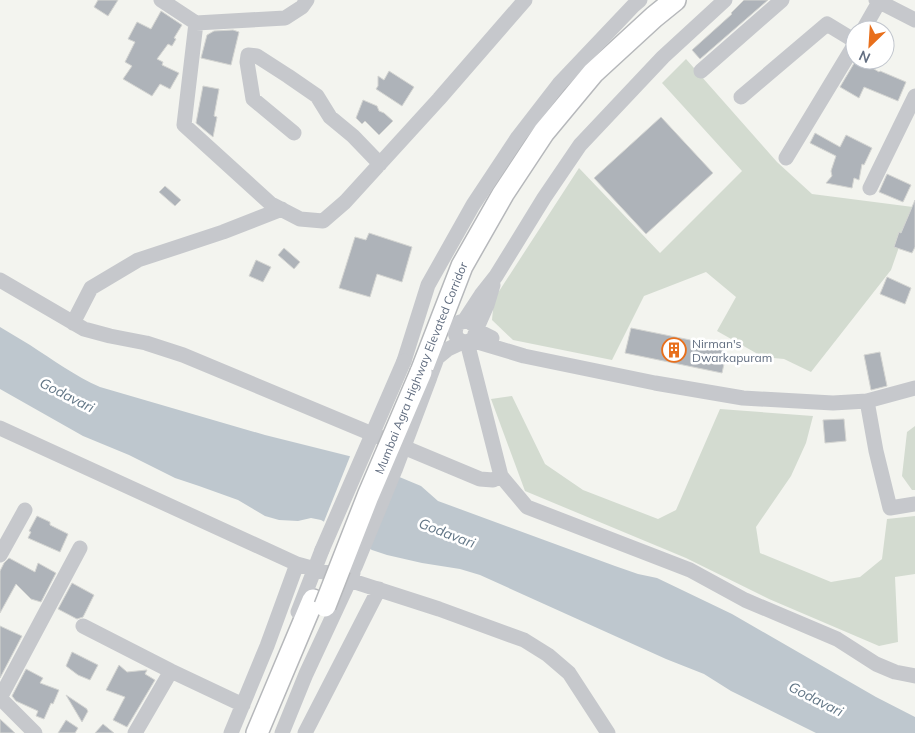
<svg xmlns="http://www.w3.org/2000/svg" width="915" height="733" viewBox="0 0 915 733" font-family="Mulish,sans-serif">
<rect width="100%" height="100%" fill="#f3f4ef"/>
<path fill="#d3dbd0" d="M686,59L777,162L812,194L913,207L891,270L811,372L784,359L763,357L717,331L736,297L706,272L644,296L612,360L513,340L492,320L494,299L579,168L660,253L742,171L662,83Z
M512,396L545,464L583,490L658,519L676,510L720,409L813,416L806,443L791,476L756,527L760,553L831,582L860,577L882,559L887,519L915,516V574L895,577L898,642L879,646L769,599L686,558L525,491L491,399Z
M915,426V490H912L902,476L907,432Z"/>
<path fill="#bec7ce" d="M0,327C10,333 20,339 30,345C53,360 75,376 100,387L265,435L349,456L421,486L438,501L615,566L638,574L657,578L732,614L876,697L915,717V733H816L731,691L704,674L666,659L480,575L460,569L422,563L387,555L372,550L321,520L311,518L298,521L279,520L265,516L238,500L199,486L175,478L129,455L83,436L0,389Z"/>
<path fill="#f3f4ef" d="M351,454L388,470L358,544L323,524Z"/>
<path fill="#aeb3b9" stroke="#d4d5d2" d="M98,0H118L108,16L94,7Z
M744,0H768L700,59L692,50L732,14L731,13Z
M161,11L182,25L174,38L176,39L172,46L168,44L157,59L163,62L162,65L179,73L170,89L160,84L152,96L123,79L132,66L125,62L135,42L128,39L137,22L151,29Z
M233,30L239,32L231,65L201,58L207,35L214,31Z
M856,60H859L879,72L880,71L906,82L898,101L864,87L859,98L840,87Z
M389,71L414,87L402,106L376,89L378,86V76L384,80Z
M203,86L219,89L214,116L217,117L213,137L196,123Z
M363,100L377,106L379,111L384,113L393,121L379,135L365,121L362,124L356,118Z
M661,117L713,173L646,234L594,178Z
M815,133L840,147L846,135L872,148L864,165L862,164L859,180L854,178L852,188L826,183L832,176L831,171L836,156L810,143Z
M887,174L911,185L903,202L879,192Z
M165,186L181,200L175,206L159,192Z
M915,200V247L912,253L894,247L899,232L901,233Z
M369,233L412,247L402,282L377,274L370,297L339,288L355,237L366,240Z
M284,248L300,262L294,269L278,255Z
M256,260L271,267L263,282L249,276Z
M887,277L911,288L905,304L880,294Z
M631,328L720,346L726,355L722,373L625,353Z
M880,352L887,386L871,390L864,355Z
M844,419L846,441L825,443L823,420Z
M37,516L50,522V525L68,534L60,552L28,538L31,532L29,531Z
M9,558L35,572L38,563L56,573L41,602L31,599L16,584L0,613V571L4,563Z
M72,583L94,595L83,617L77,619L58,609Z
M0,626L22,636L0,678Z
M72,652L98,665L90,680L78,675L66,666Z
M119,665L127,672L147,670L145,674L155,680L127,727L113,720L125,697L106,690Z
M26,669L43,678L40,683L59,690L53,704L51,703L44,719L36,716L38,711L16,701L12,696Z
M66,695L87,709V710L88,711L82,722Z
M0,719L15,733H0Z
M66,720L78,728L75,733H58Z
M103,724L114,733H95Z"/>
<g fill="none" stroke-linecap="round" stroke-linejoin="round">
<g stroke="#b6b8bb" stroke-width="24">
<path id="highway" d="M421,372L462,266L503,194L544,132L593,73L654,17L675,0
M257,733L313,600"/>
</g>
<path stroke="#c6c8cc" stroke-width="15" d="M161,0L196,23L184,125L271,204L300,219L323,221L345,202L439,99L525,0
M876,0L915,20
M196,23L285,18L302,7L307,0
M863,30L879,2
M701,71L782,0
M741,97L827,24L855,41
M294,133L253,99L247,62L248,55L257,56L288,76L317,96L330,117L353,136L380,164
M786,158L855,44
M870,188L915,96
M0,280L84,329L110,336L146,343L183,355L480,479L493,480L501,476L467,342
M464,321L481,295L496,276L544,198L580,145L663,57L725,0
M73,323L91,288L138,260L223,232L282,209
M492,338L476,330L475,326L468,321L460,322C448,335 462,348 474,338L476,330L487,305L493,285
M471,340L524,356L655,383L743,398L833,403L867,401L915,388
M404,361L428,285L473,205L518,137L559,84L633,6L640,0
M431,374L437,358L448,349L463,342
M867,401L876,451L890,508L915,504
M0,428L297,564L315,569L439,609L524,640L548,655L569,673L608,733
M501,476L527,507L690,570L745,600L837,639L876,664L895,672L915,676
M0,555L25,510
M298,612L322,550
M83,626L171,671L243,705
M0,698L80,548
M0,698L35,733
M135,733L171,671
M231,733L267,646L297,564
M282,733L306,674L353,573
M305,733L379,589"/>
<use href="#highway" stroke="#fff" stroke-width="21"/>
<g stroke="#b6b8bb" stroke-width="24" stroke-linecap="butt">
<path id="highway-bridge" d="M325,606L368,496L421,372"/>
</g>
<path stroke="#c6c8cc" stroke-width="15" d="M322,550L404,361
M355,567L395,470L430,377"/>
<use href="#highway-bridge" stroke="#fff" stroke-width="21"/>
</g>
<defs>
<g id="building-ring" transform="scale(1.25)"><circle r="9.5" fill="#fff" stroke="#e86f1b" stroke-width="1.5"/><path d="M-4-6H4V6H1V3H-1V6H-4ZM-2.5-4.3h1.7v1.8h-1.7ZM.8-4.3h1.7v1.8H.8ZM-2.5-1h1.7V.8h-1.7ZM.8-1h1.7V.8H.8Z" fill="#e86f1b"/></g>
</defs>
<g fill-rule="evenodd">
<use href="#building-ring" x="674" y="350"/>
</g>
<g text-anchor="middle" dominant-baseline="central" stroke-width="5" stroke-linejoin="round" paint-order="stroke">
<g font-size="12" fill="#626e81" stroke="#fff" text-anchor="start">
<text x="692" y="343">Nirman's<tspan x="692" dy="14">Dwarkapuram</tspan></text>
</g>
<g font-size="12" fill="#626e81" stroke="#fff">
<text transform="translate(421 368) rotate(-68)">Mumbai Agra Highway Elevated Corridor</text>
</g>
<g font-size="14" font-style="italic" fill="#627686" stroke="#fff">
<text transform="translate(67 395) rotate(27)">Godavari</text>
<text transform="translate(447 533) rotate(21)">Godavari</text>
<text transform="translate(816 699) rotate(27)">Godavari</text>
</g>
</g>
<g transform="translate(870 45) rotate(205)"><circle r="24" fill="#ffffff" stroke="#c0c5cd"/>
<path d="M0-4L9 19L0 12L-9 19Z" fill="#e86f1b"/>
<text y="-8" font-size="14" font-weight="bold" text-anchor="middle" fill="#626e81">N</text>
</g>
</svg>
